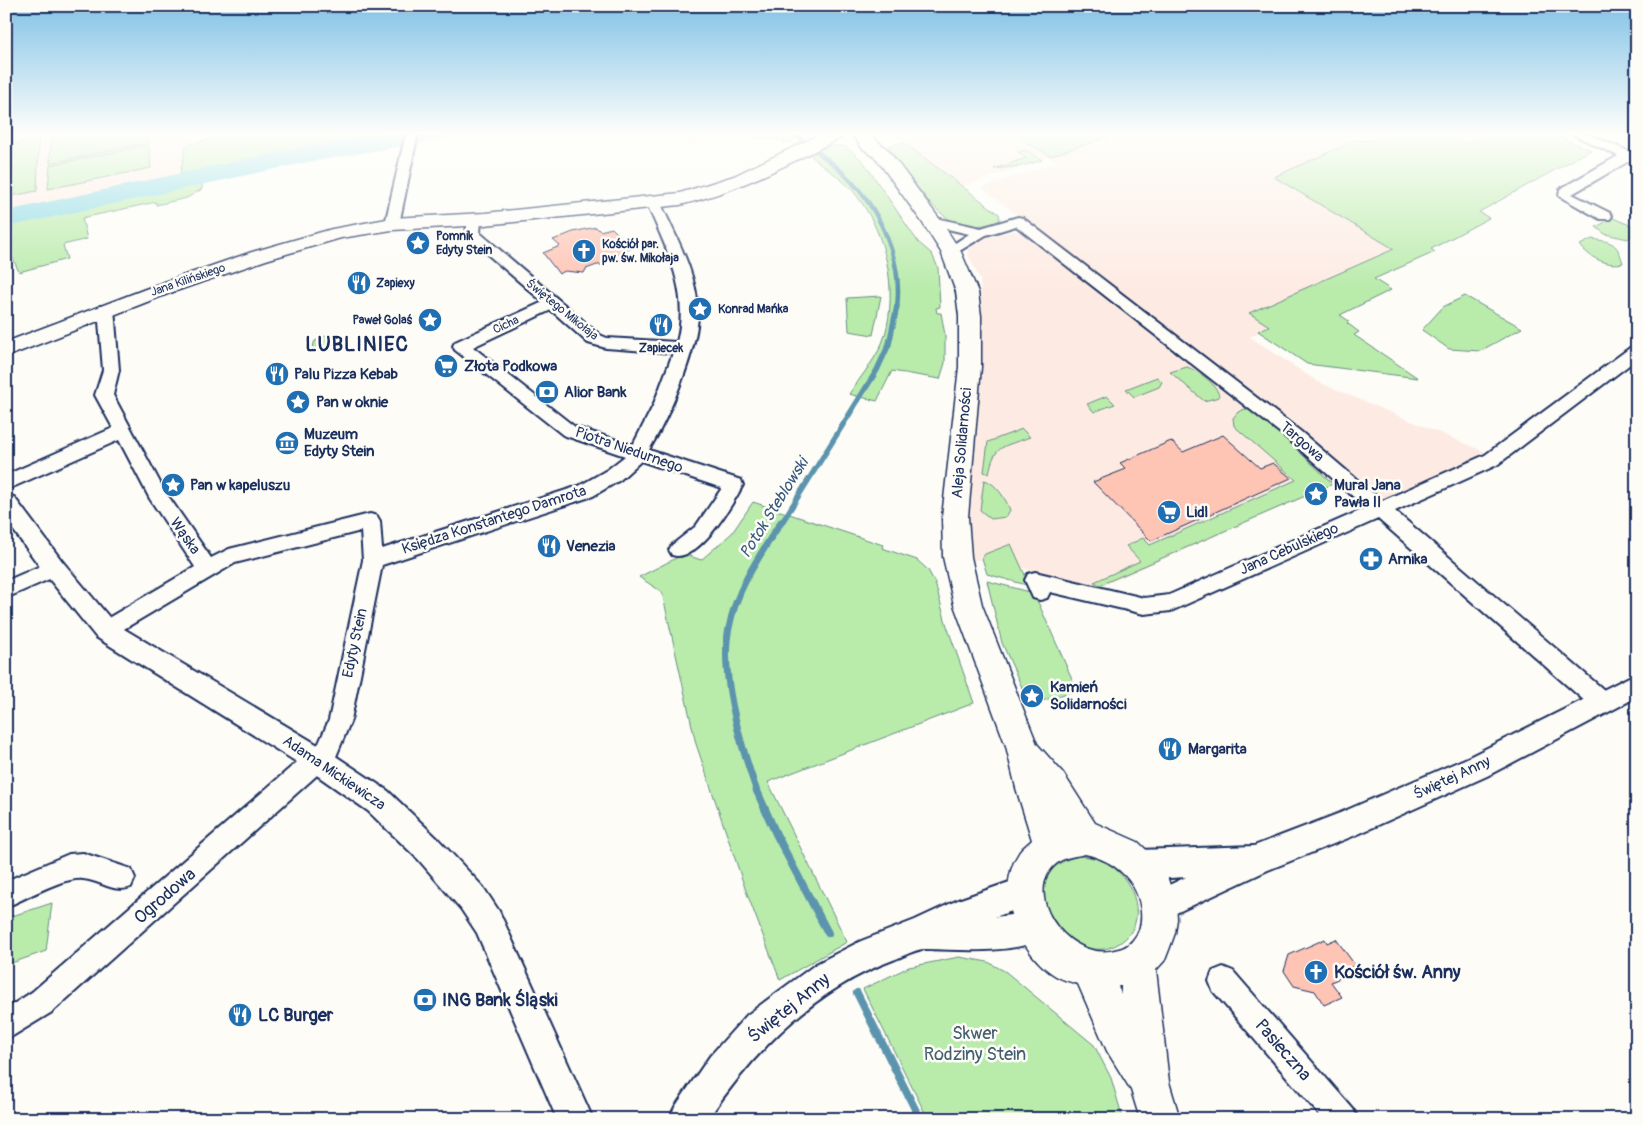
<svg xmlns="http://www.w3.org/2000/svg" width="1643" height="1125" viewBox="0 0 1643 1125" font-family="Pangolin,sans-serif">
<rect width="100%" height="100%" fill="#fdfcf7"/>
<filter id="ink" filterUnits="userSpaceOnUse"><feTurbulence type="fractalNoise" baseFrequency=".02" numOctaves="2"/><feDisplacementMap in="SourceGraphic" scale="10" xChannelSelector="R" yChannelSelector="G"/><feConvolveMatrix kernelMatrix="1 2 1 2 8 2 1 2 1" color-interpolation-filters="sRGB"/></filter>
<g filter="url(#ink)">
<path fill="#fdebe3" d="M6,133H186L190,142L186,145L179,180L6,217Z
M677,133H731L688,144Z
M897,133H1387L1369,141L1356,140L1394,249L1250,313L1269,327L1250,337L1318,382L1485,452L1478,458L1384,499L1370,494L1274,409L982,188L1057,162L1049,157L962,187L900,140L894,139Z
M1445,133H1489L1468,143Z
M1015,231L1024,233L1206,376L1264,418L1337,483L1095,589L994,560H969L966,529L982,312L980,279L969,257V249L983,237Z"/>
<path fill="#b9ebab" stroke="#6a8d84" d="M72,133H147L149,143L50,163L51,137Z
M236,133H400L398,137L364,141L179,180L186,145Z
M759,133H805L790,142L784,143L783,140L754,138Z
M1010,133H1121L1050,156Z
M1387,133H1445L1467,143L1489,133H1550L1591,150L1479,212L1489,218L1431,249L1435,252L1374,279L1391,290L1340,315L1349,321L1347,323L1359,332L1354,335L1418,378L1307,364L1258,331L1269,326L1249,313L1394,249L1274,177L1356,140L1369,141Z
M39,139L37,191L6,197V146Z
M397,141L202,183V189L187,198L156,205V202L82,218L87,239L63,245L67,259L19,272L6,243V222L364,145Z
M903,142L999,214L1000,220C987,228 964,227 951,220C932,211 899,165 888,146Z
M149,145L151,168L48,189L50,165Z
M833,145L846,147L863,161L918,242L932,254L938,268L940,307L936,308L937,313H941L945,335V363L940,379L892,371L877,401L849,394C861,376 879,356 885,335C898,289 886,234 857,196C846,181 825,168 811,156L824,147Z
M1026,150L1042,160L1022,166L994,169L1026,158L1018,152Z
M1613,218L1637,228V229L1628,239L1605,234L1596,227Z
M1592,239C1612,242 1617,242 1623,263C1607,267 1588,257 1580,245Z
M881,296L873,335L849,331L847,298Z
M1465,296L1522,328L1480,351L1449,349L1422,330L1443,307Z
M326,336L334,337L338,341L333,348L320,352L311,349L315,341Z
M1187,367C1198,371 1218,384 1219,397L1204,401L1170,372Z
M1157,377L1162,382L1159,387L1134,397L1126,389Z
M1107,396L1115,404L1094,412L1087,404Z
M1245,409L1255,411L1264,418L1333,484L1100,585L1094,582L1140,561L1126,546L1143,538L1150,545L1296,480L1234,426L1233,418L1238,412Z
M1022,429L1030,437C1004,447 994,444 989,474L984,472L988,442Z
M984,480C995,482 1006,499 1010,510L1006,517L991,519L980,510Z
M753,502L883,545L882,548L917,560L928,570L935,583L946,623L974,703L768,782L847,942L780,980L746,891L696,744L662,592L639,577L684,554L701,560L732,533Z
M1011,544L1030,586L987,574L982,558L985,554Z
M987,581L1034,593L1077,690L1042,701L1036,689L1024,692L1002,643Z
M1081,856C1092,857 1101,859 1110,865C1135,881 1149,923 1121,942C1069,978 1000,870 1081,856Z
M52,903L46,951L6,965V918Z
M959,957L988,962L1006,972L1094,1045L1111,1078L1123,1119H928L863,989L909,967Z"/>
<g fill="none" stroke-linecap="round" stroke-linejoin="round">
<path stroke="#5c94ae" stroke-width="4.5" d="M793,133C811,147 830,160 846,176C880,209 903,260 897,307"/>
<path stroke="#5c94ae" stroke-width="5.5" d="M781,524L877,370L889,344L897,306"/>
<path stroke="#5c94ae" stroke-width="7" d="M757,792C742,749 719,673 729,628C736,589 760,555 781,522"/>
<path stroke="#5c94ae" stroke-width="8" d="M757,791L776,834L828,933
M857,993L920,1119"/>
<path fill="#88d8e4" fill-rule="evenodd" d="M394,133H449L446,138L437,140L303,163L6,227V211L303,147Z"/>
</g>
<path fill="#fec4b4" stroke="#1b2f5e" d="M596,227L600,231L612,228L632,248L607,258L604,265H597L586,269L584,273L565,271L559,274L543,253L560,246L553,240L573,232Z
M1223,435L1260,468L1273,463L1291,478L1151,541L1093,482L1126,469L1120,463L1171,441L1183,452Z
M1325,939L1327,943L1336,939L1355,965L1346,970L1349,974L1331,982L1342,997L1324,1005L1315,991L1294,986L1284,971L1289,955Z"/>
<g fill="none" stroke-linecap="round" stroke-linejoin="round">
<g stroke="#1b2f5e" stroke-width="4">
<path id="minor" d="M406,133H418L399,224L392,228L385,224Z
M1570,133H1586L1637,155V163L1629,161L1572,194L1610,213L1612,216L1610,219H1600L1559,196L1560,189L1618,156Z
M654,200L661,204C676,237 697,274 698,311C699,348 668,419 649,450L741,480L743,485C732,505 698,564 672,555L669,550L672,545L696,526L722,488L641,461L620,480L593,496L382,565L351,720L335,759L52,1012L6,1040V1009L32,992L319,743L329,720L363,560L361,531L235,563L112,636L105,639L98,636L94,630L98,624L195,567L150,499L119,440L6,490V475L113,428L95,395L103,370L98,309L100,306H112L114,309L119,370L113,395L164,490L211,558L229,549L370,514L377,516L380,521L382,549L579,486L607,470L625,456L563,435L455,350L453,346L455,342L543,302L472,241L452,250L447,249L445,246L466,232L469,217H479L481,220L480,233L600,335L607,338L677,342C690,292 667,250 647,204ZM551,310L588,343L606,348L673,353L653,406L633,445L575,427L473,347Z
M931,217L981,228L1018,217L1023,218L1300,431L1382,501L1485,455L1631,347L1637,346V359L1497,465L1395,511L1611,696L1614,703L1611,710L1603,713L1595,710L1378,519L1171,611L1144,614L1050,592L1047,598L1040,600L1033,598L1025,580L1028,574L1035,572L1144,598L1169,595L1366,508L1288,439L1016,226L986,235L951,256L946,255L944,252L946,249L969,234L926,224L924,221Z
M54,560L61,562L64,568L61,574L6,598V581Z
M83,853L131,869L135,878L131,887C114,894 100,880 83,879C62,877 26,899 6,907V881L69,854Z
M1223,967L1233,971L1353,1109L1358,1119H1323L1213,991L1209,981L1213,971Z"/>
</g>
<g stroke="#1b2f5e" stroke-width="4">
<path id="tertiary" d="M6,495L14,497L62,561L114,623L328,751L388,791L438,839L483,887L499,911L593,1119H557L477,933L461,909L418,859L368,811L308,769L96,637L46,575L6,520Z
M1637,673V697L1487,776L1356,835L1268,870L1159,921L1148,917L1144,906L1148,895L1186,877L1139,880L1128,876L1124,865L1128,854L1139,850L1254,846L1340,813L1467,758Z
M1024,877L1035,881L1039,892L1035,903L995,917L1034,912L1045,917L1050,928L1045,939C1008,954 964,950 925,949C915,949 902,957 893,960C814,989 754,1051 708,1119H669L675,1107L710,1056L747,1015L816,964L861,941L915,920L958,900Z"/>
</g>
<g stroke="#1b2f5e" stroke-width="3">
<path id="secondary" d="M823,133H845L842,137C789,164 739,191 680,205L485,225L392,230L341,238L266,260L170,293L6,357V342L156,285L252,252L332,229L392,218L485,213L680,193L734,176Z
M851,133H868L888,150L941,221L961,252L978,292L981,316V367L968,517L971,557L982,605L1037,744L1063,773L1095,823L1138,842L1160,863L1167,876L1176,904L1177,919L1175,933L1170,947L1165,960L1156,970L1169,1082L1180,1119H1140L1131,1090L1107,1051L1078,984C1071,982 1063,980 1056,976C1019,954 993,892 1019,853C1022,848 1028,844 1032,840L1016,788L1006,746L954,605L943,557L942,517L959,367V316L956,292L941,252L922,222L876,158L862,148ZM1085,854C1114,860 1139,881 1141,912C1142,923 1140,932 1133,940C1127,948 1120,949 1110,951C1064,958 1018,889 1060,861C1066,857 1077,856 1085,854ZM1118,986H1121V994Z"/>
</g>
<use href="#minor" fill="#fdfcf7" fill-rule="evenodd"/>
<use href="#tertiary" fill="#fdfcf7" fill-rule="evenodd"/>
<use href="#secondary" fill="#fdfcf7" fill-rule="evenodd"/>
</g>
</g>
<linearGradient id="sky" x2="0" y2="1"><stop stop-color="#81c2e6"/><stop offset="0.46" stop-color="#fefefb"/><stop offset="1" stop-color="#fefefb" stop-opacity="0"/></linearGradient>
<rect width="1643" height="290" fill="url(#sky)"/>
<defs>
<g id="sight-disc" transform="scale(1.25)"><circle r="9.5" fill="#1f6fb2" stroke="#fdfcf7"/><path d="M0-6L1.8-2.2L6-1.7L2.9 1.2L3.7 5.4L0 3.3L-3.7 5.4L-2.9 1.2L-6-1.7L-1.8-2.2Z" fill="#fff"/></g>
<g id="church-disc" transform="scale(1.25)"><circle r="9.5" fill="#1f6fb2" stroke="#fdfcf7"/><path d="M-1.2-6h2.4v3.5h3.3v2.4h-3.3V6h-2.4V-.1h-3.3v-2.4h3.3Z" fill="#fff"/></g>
<g id="restaurant-disc" transform="scale(1.25)"><circle r="9.5" fill="#1f6fb2" stroke="#fdfcf7"/><path d="M-5-6h1v4h1v-4h1v4h1v-4h1v5L-1.5 .5V6h-2V.5L-5-1ZM5-6V6H3V1.5H1.5Q1.5-4 5-6Z" fill="#fff"/></g>
<g id="supermarket-disc" transform="scale(1.25)"><circle r="9.5" fill="#1f6fb2" stroke="#fdfcf7"/><path d="M-6-5.5h2.5l.6 2H6L4.5 2H-2.5L-4.4-4H-6ZM-1.5 3.2a1.3 1.3 0 1 0 .1 0ZM3 3.2a1.3 1.3 0 1 0 .1 0Z" fill="#fff"/></g>
<g id="bank-disc" transform="scale(1.25)"><circle r="9.5" fill="#1f6fb2" stroke="#fdfcf7"/><path d="M-6-4H6V4H-6ZM0-2.3a2.3 2.3 0 1 0 0 4.6a2.3 2.3 0 1 0 0-4.6Z" fill="#fff"/></g>
<g id="museum-disc" transform="scale(1.25)"><circle r="9.5" fill="#1f6fb2" stroke="#fdfcf7"/><path d="M0-6L6-3V-2H-6V-3ZM-5-1h2V3h-2ZM-1-1h2V3h-2ZM3-1h2V3H3ZM-6 4H6V6H-6Z" fill="#fff"/></g>
<g id="pharmacy-disc" transform="scale(1.25)"><circle r="9.5" fill="#1f6fb2" stroke="#fdfcf7"/><path d="M-2-6h4v4h4v4h-4v4h-4v-4h-4v-4h4Z" fill="#fff"/></g>
</defs>
<g fill-rule="evenodd">
<use href="#sight-disc" x="418" y="243"/>
<use href="#church-disc" x="584" y="251"/>
<use href="#restaurant-disc" x="359" y="283"/>
<use href="#sight-disc" x="700" y="309"/>
<use href="#sight-disc" x="430" y="320"/>
<use href="#restaurant-disc" x="661" y="325"/>
<use href="#supermarket-disc" x="446" y="366"/>
<use href="#restaurant-disc" x="277" y="374"/>
<use href="#bank-disc" x="547" y="392"/>
<use href="#sight-disc" x="298" y="402"/>
<use href="#museum-disc" x="287" y="443"/>
<use href="#sight-disc" x="173" y="485"/>
<use href="#sight-disc" x="1316" y="494"/>
<use href="#supermarket-disc" x="1169" y="512"/>
<use href="#restaurant-disc" x="549" y="546"/>
<use href="#pharmacy-disc" x="1371" y="559"/>
<use href="#sight-disc" x="1032" y="696"/>
<use href="#restaurant-disc" x="1170" y="749"/>
<use href="#church-disc" x="1316" y="972"/>
<use href="#bank-disc" x="425" y="1000"/>
<use href="#restaurant-disc" x="240" y="1015"/>
</g>
<g text-anchor="middle" dominant-baseline="central" stroke-width="5" stroke-linejoin="round" paint-order="stroke">
<g font-size="12" font-weight="bold" fill="#1b2f5e" stroke="#fdfcf7" text-anchor="start">
<text x="436" y="236">Pomnik<tspan x="436" dy="14">Edyty Stein</tspan></text>
<text x="602" y="244">Kościół par.<tspan x="602" dy="14">pw. św. Mikołaja</tspan></text>
<text x="376" y="283">Zapiexy</text>
<text x="718" y="309">Konrad Mańka</text>
<text x="412" y="320" text-anchor="end">Paweł Golaś</text>
<text x="661" y="348" text-anchor="middle">Zapiecek</text>
</g>
<g font-size="12" fill="#1b2f5e" stroke="#fdfcf7">
<text transform="translate(188 280) rotate(-19)">Jana Kilińskiego</text>
<text transform="translate(562 310) rotate(39)">Świętego Mikołaja</text>
<text transform="translate(506 325) rotate(-25)">Cicha</text>
</g>
<g font-size="15" font-weight="bold" fill="#1b2f5e" stroke="#fdfcf7" text-anchor="start">
<text x="464" y="366">Złota Podkowa</text>
<text x="294" y="374">Palu Pizza Kebab</text>
<text x="564" y="392">Alior Bank</text>
<text x="316" y="402">Pan w oknie</text>
<text x="304" y="434">Muzeum<tspan x="304" dy="17">Edyty Stein</tspan></text>
<text x="190" y="485">Pan w kapeluszu</text>
<text x="1334" y="485">Mural Jana<tspan x="1334" dy="17">Pawła II</tspan></text>
<text x="1186" y="512">Lidl</text>
<text x="566" y="546">Venezia</text>
<text x="1388" y="559">Arnika</text>
<text x="1050" y="687">Kamień<tspan x="1050" dy="17">Solidarności</tspan></text>
<text x="1188" y="749">Margarita</text>
</g>
<g font-size="15" fill="#1b2f5e" stroke="#fdfcf7">
<text transform="translate(1302 442) rotate(41)">Targowa</text>
<text transform="translate(962 443) rotate(-85)">Aleja Solidarności</text>
<text transform="translate(629 450) rotate(19)">Piotra Niedurnego</text>
<text transform="translate(494 520) rotate(-18)">Księdza Konstantego Damrota</text>
<text transform="translate(185 536) rotate(55)">Wąska</text>
<text transform="translate(1289 549) rotate(-24)">Jana Cebulskiego</text>
<text transform="translate(355 643) rotate(-78)">Edyty Stein</text>
<text transform="translate(334 773) rotate(34)">Adama Mickiewicza</text>
<text transform="translate(1452 778) rotate(-25)">Świętej Anny</text>
</g>
<g font-size="16" font-style="italic" fill="#365980" stroke="#fdfcf7">
<text transform="translate(774 508) rotate(-58)">Potok Steblowski</text>
</g>
<g font-size="18" fill="#1b2f5e" stroke="#fdfcf7">
<text transform="translate(165 896) rotate(-41)">Ogrodowa</text>
<text transform="translate(789 1008) rotate(-39)">Świętej Anny</text>
<text transform="translate(1283 1050) rotate(49)">Pasieczna</text>
</g>
<g font-size="18" font-weight="bold" fill="#1b2f5e" stroke="#fdfcf7" text-anchor="start">
<text x="1334" y="972">Kościół św. Anny</text>
<text x="442" y="1000">ING Bank Śląski</text>
<text x="258" y="1015">LC Burger</text>
</g>
<g font-size="18" fill="#425e71" stroke="#fdfcf7">
<text x="975" y="1033">Skwer<tspan x="975" dy="21">Rodziny Stein</tspan></text>
</g>
<g font-size="20" font-weight="bold" letter-spacing="1" fill="#1b2f5e" stroke="#fdfcf7">
<text x="357" y="344">LUBLINIEC</text>
</g>
</g>
<rect width="1643" height="1125" fill="none" stroke="#fdfcf7" stroke-width="25"/>
<rect x="12" y="12" width="1618" height="1100" fill="none" stroke="#1b2f5e" stroke-width="2" filter="url(#ink)"/>
</svg>
